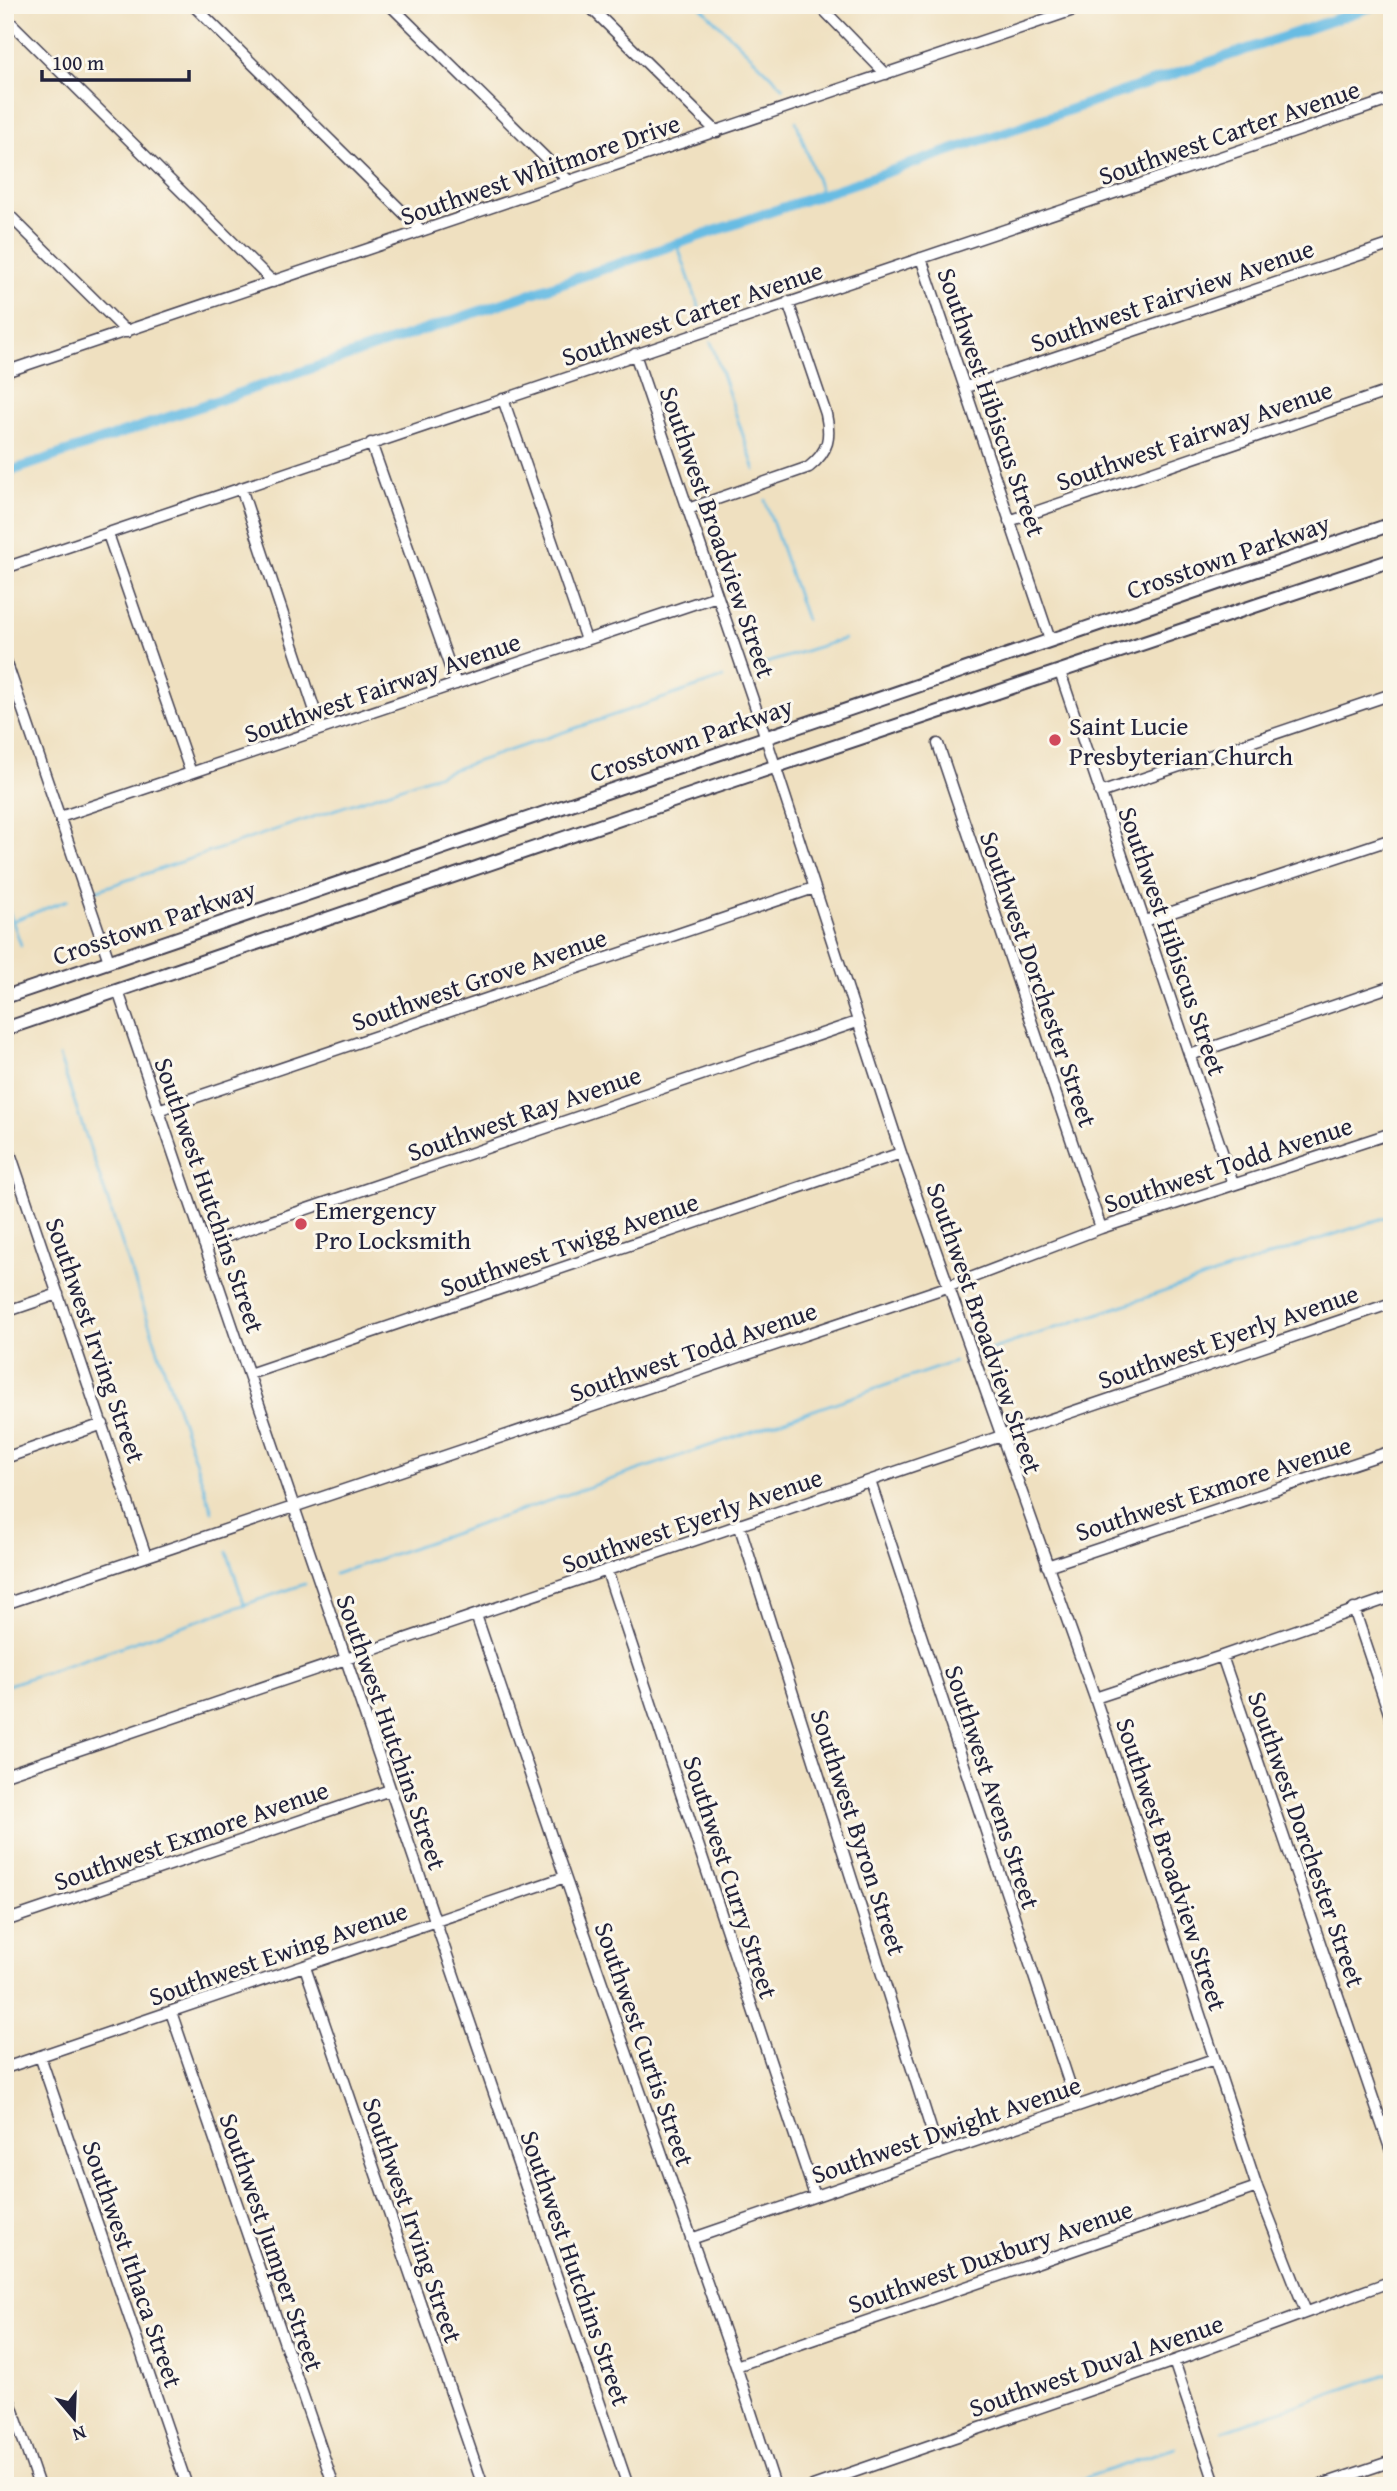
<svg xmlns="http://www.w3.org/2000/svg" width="1397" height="2491" viewBox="0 0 1397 2491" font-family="'Gentium Book Plus',serif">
<rect width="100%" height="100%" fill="#fbf7ec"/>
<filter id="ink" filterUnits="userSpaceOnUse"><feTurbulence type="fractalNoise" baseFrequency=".0143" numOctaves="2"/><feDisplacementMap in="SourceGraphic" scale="14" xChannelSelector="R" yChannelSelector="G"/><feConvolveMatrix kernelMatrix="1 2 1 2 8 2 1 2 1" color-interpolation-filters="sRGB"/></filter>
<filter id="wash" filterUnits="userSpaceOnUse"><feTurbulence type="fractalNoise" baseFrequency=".00686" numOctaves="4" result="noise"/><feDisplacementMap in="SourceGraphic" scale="28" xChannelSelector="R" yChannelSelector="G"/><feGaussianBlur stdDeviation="1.57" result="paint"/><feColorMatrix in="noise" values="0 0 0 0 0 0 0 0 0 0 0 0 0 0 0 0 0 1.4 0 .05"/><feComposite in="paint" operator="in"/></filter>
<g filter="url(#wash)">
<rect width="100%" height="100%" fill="#efe0c0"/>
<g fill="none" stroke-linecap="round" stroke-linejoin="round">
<path stroke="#67bce3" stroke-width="2.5" d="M699,5L784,88
M796,121L822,195
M677,244L701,313
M711,342L755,470
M765,500L806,620
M760,665L844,639
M95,891L723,678
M5,900L21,945
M12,921L68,900
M59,1056L212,1511
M990,1350L1392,1215
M227,1552L245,1606
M335,1574L954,1362
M5,1686L305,1584
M1223,2431L1392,2372
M1062,2486L1175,2447"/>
<path stroke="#67bce3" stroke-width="10" d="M5,473L1377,5"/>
</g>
</g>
<g filter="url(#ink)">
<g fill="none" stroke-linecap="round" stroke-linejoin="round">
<g stroke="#413e4f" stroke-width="13">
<path id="minor" d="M193,5L422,231
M390,5L570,182
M588,5L717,132
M819,5L886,74
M5,17L273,282
M5,211L127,332
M921,258L1050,640
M635,354L766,738L901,1153L1095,1698L1257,2187L1306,2312
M5,372L1088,5
M966,387L1392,244
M503,399L586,640
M371,443L456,684
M241,488L321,729
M688,509L809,467C829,451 831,437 826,414L788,302
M1009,521L1392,390
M108,534L191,773
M5,568L1392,99
M5,658L109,961
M1060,672L1233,1184
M938,744L1101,1228
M1100,793L1392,694
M60,817L717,596
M1145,921L1392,839
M118,991L628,2486
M1190,1055L1392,986
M158,1110L814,888
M5,1138L146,1556
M204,1244L857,1022
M5,1312L58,1294
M249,1374L901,1153
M5,1458L103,1424
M870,1481L1077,2106
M739,1524L939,2154
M1047,1566L1392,1451
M607,1571L815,2196
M5,1604L947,1287L1101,1228L1392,1133
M1354,1609L1392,1722
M476,1615L565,1877L736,2366L775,2486
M1222,1656L1392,2154
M1095,1698L1222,1656L1392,1597
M5,1775L1392,1303
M5,1921L390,1790
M305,1967L483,2486
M171,2012L334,2486
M40,2056L187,2486
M5,2068L565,1877
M691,2239L1214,2059
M1174,2361L1216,2486
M736,2366L1257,2187
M5,2387L39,2486
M813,2486L1174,2361L1392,2281
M1318,2486L1392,2461"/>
</g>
<g stroke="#413e4f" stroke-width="16">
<path id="major" d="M5,997L1392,524
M5,1029L699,792L1392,560"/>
</g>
<use href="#minor" stroke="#fff" stroke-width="10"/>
<use href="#major" stroke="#fff" stroke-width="12"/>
</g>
</g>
<g fill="#d1495b" stroke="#fbf7ec" stroke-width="2.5">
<circle cx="1055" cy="740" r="7"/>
<circle cx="301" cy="1224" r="7"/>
</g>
<g text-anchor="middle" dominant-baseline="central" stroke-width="6" stroke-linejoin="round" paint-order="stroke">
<g font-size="26" fill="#22223b" stroke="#fbf7ec">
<text transform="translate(1229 132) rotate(-19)">Southwest Carter Avenue</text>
<text transform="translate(540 169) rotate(-19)">Southwest Whitmore Drive</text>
<text transform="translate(1172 295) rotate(-19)">Southwest Fairview Avenue</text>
<text transform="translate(692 313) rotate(-19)">Southwest Carter Avenue</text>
<text transform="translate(992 402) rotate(71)">Southwest Hibiscus Street</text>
<text transform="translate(1194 435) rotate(-19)">Southwest Fairway Avenue</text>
<text transform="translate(718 532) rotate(71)">Southwest Broadview Street</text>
<text transform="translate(1228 556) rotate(-19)">Crosstown Parkway</text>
<text transform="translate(382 687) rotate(-19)">Southwest Fairway Avenue</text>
<text transform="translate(691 739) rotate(-19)">Crosstown Parkway</text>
<text transform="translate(154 922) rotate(-19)">Crosstown Parkway</text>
<text transform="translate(1173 941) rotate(71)">Southwest Hibiscus Street</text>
<text transform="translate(479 979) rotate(-19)">Southwest Grove Avenue</text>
<text transform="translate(1039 979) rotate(71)">Southwest Dorchester Street</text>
<text transform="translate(524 1113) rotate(-19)">Southwest Ray Avenue</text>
<text transform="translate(1228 1164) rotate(-18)">Southwest Todd Avenue</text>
<text transform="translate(210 1195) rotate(71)">Southwest Hutchins Street</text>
<text transform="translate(569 1244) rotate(-19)">Southwest Twigg Avenue</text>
<text transform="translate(985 1328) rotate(71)">Southwest Broadview Street</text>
<text transform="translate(1228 1336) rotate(-19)">Southwest Eyerly Avenue</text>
<text transform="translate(96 1340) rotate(71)">Southwest Irving Street</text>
<text transform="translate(693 1351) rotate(-19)">Southwest Todd Avenue</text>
<text transform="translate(1213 1488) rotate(-18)">Southwest Exmore Avenue</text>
<text transform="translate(692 1520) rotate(-19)">Southwest Eyerly Avenue</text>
<text transform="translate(392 1732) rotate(71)">Southwest Hutchins Street</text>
<text transform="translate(993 1787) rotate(72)">Southwest Avens Street</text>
<text transform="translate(859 1832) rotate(72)">Southwest Byron Street</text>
<text transform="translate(191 1835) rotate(-19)">Southwest Exmore Avenue</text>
<text transform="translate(1307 1839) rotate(71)">Southwest Dorchester Street</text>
<text transform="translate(1172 1864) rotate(72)">Southwest Broadview Street</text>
<text transform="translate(731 1877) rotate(72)">Southwest Curry Street</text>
<text transform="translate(278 1953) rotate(-19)">Southwest Ewing Avenue</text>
<text transform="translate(645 2044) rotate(71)">Southwest Curtis Street</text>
<text transform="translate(946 2129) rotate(-19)">Southwest Dwight Avenue</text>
<text transform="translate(413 2220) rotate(71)">Southwest Irving Street</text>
<text transform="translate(272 2242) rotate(71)">Southwest Jumper Street</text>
<text transform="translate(990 2256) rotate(-19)">Southwest Duxbury Avenue</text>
<text transform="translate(133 2264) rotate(71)">Southwest Ithaca Street</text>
<text transform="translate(576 2268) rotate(71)">Southwest Hutchins Street</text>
<text transform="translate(1096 2365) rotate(-19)">Southwest Duval Avenue</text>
</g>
<g font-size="26" fill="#22223b" stroke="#fbf7ec" text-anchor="start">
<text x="1069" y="725">Saint Lucie<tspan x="1069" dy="30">Presbyterian Church</tspan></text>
<text x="315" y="1209">Emergency<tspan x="315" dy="30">Pro Locksmith</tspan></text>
</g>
</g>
<rect width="1397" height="2491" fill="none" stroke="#fbf7ec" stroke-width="28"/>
<g transform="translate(74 2418) rotate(161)" stroke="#fbf7ec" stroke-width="5" paint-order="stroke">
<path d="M0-5L12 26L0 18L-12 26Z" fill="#22223b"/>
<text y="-10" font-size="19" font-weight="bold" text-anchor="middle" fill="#22223b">N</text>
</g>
<path d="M42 70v10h147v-10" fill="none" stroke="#22223b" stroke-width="3.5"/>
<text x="52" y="70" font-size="21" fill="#22223b" stroke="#fbf7ec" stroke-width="5" paint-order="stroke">100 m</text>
</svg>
